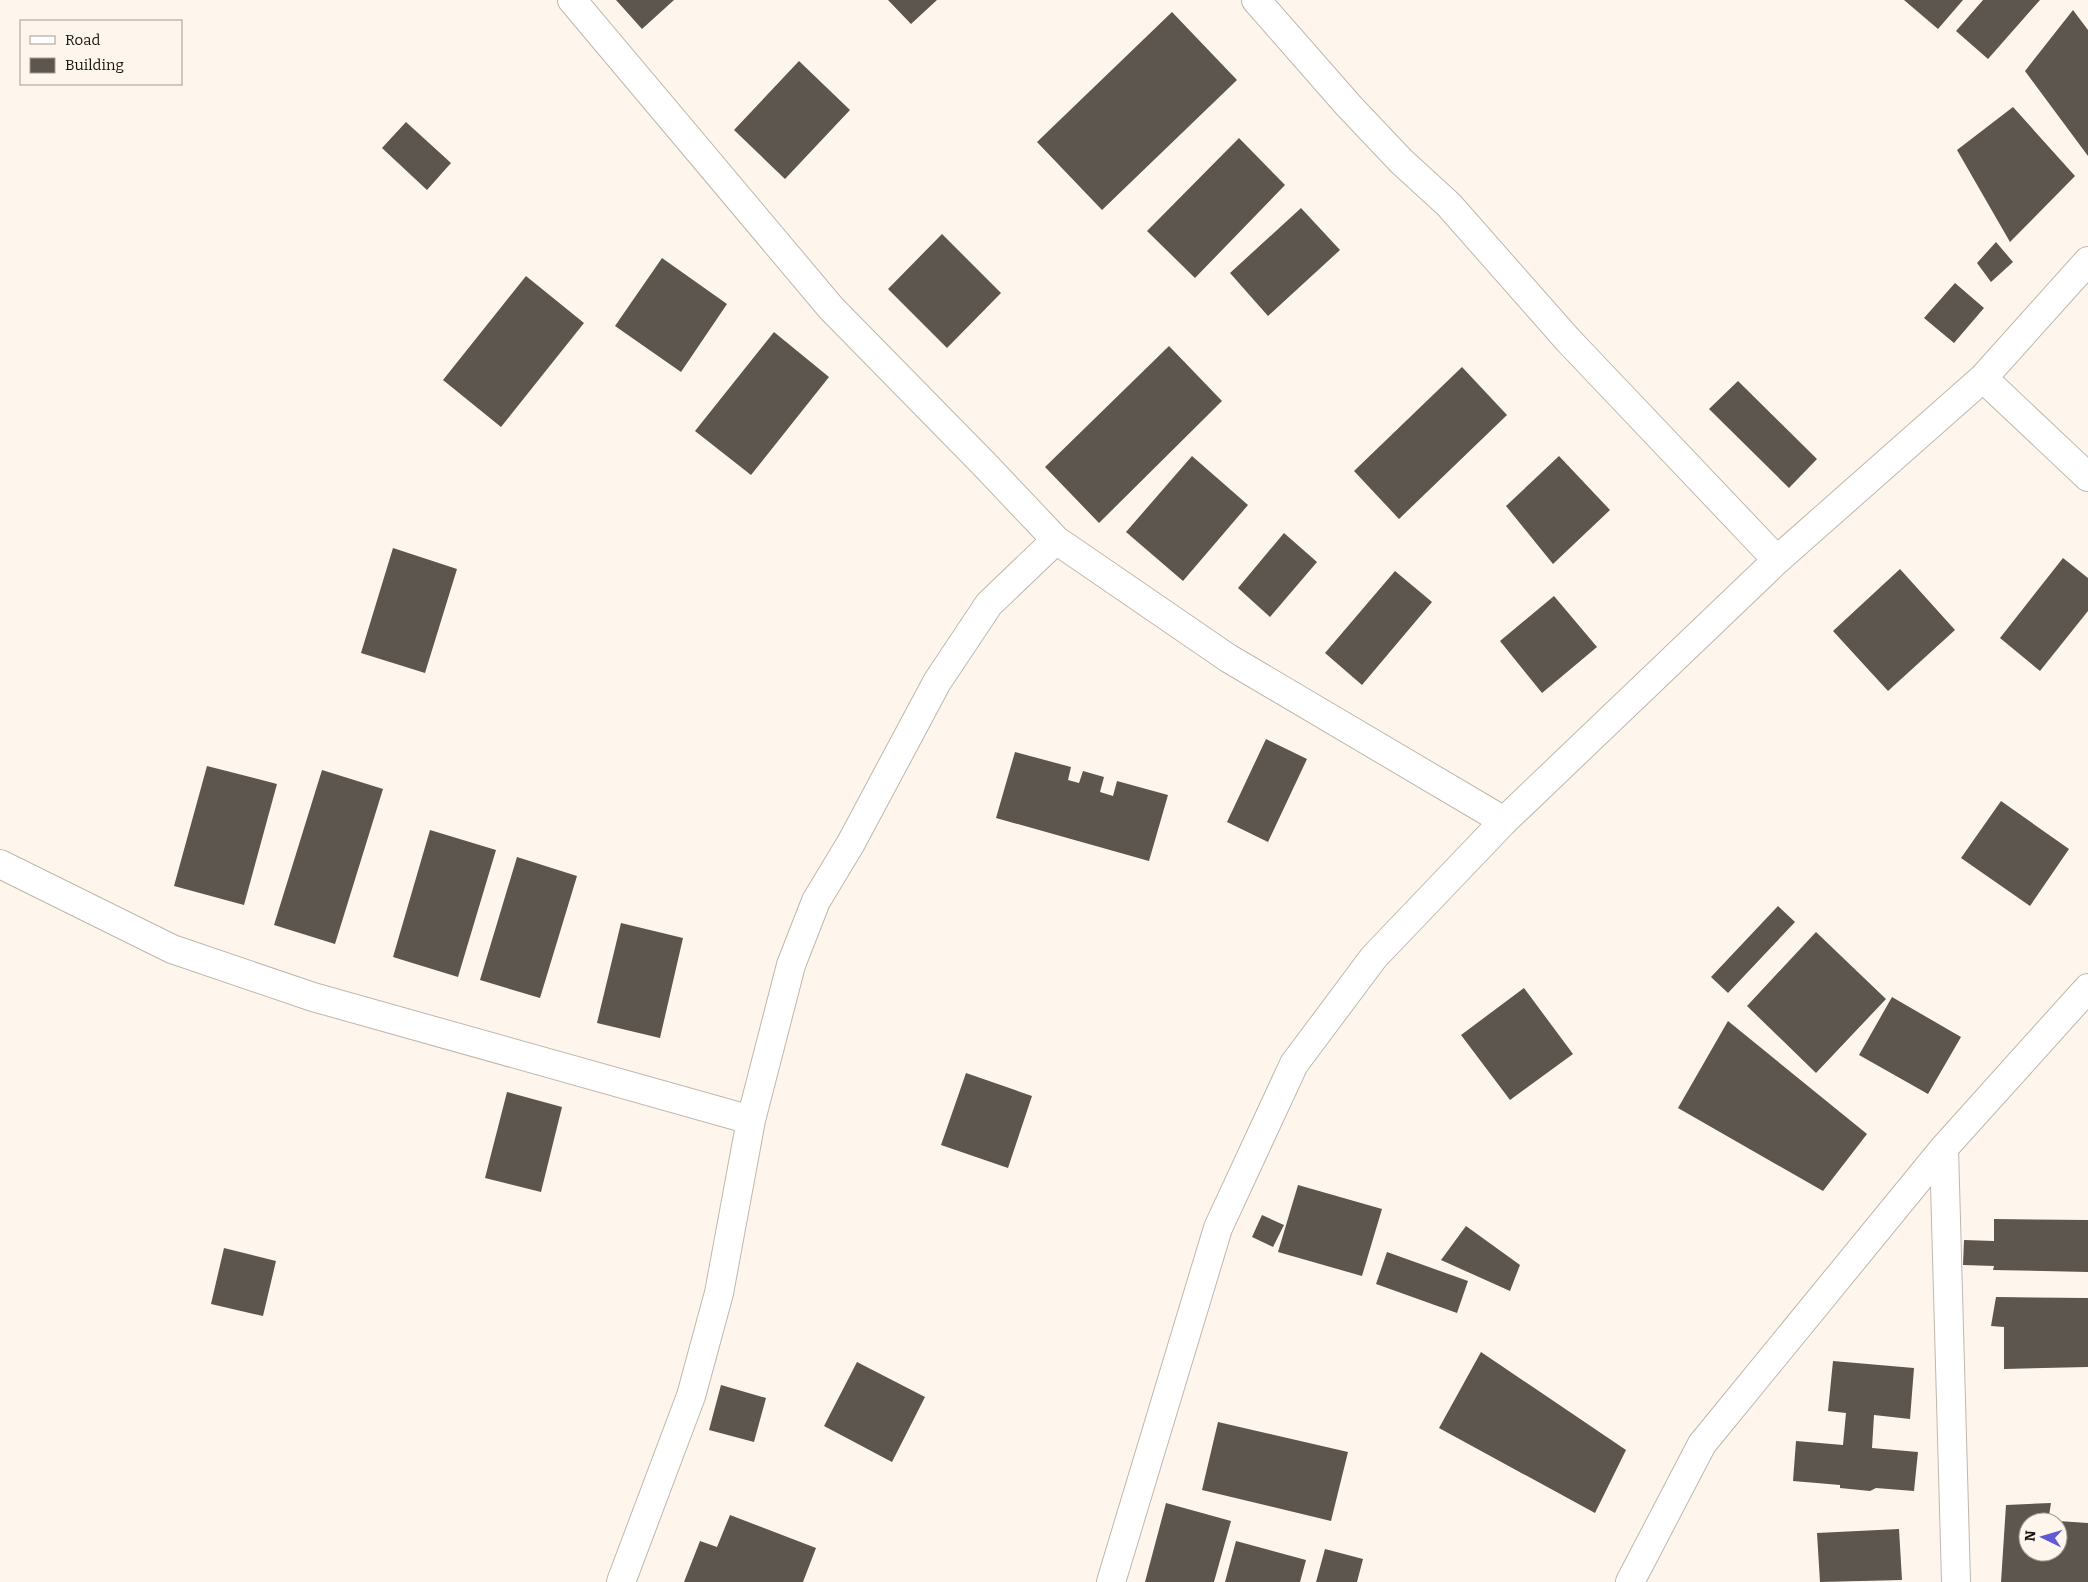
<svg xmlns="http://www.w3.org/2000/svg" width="2088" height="1582" viewBox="0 0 2088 1582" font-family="Bitter,serif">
<rect width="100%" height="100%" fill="#fef6ec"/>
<path fill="#5d564e" d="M616,0H674L642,29Z
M888,0H937L911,24Z
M1904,0H1963L1938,29Z
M1983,0H2040L1988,59L1956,31Z
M2073,10L2088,30V156L2025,71Z
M1172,12L1237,80L1102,210L1037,142Z
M799,61L850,110L785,179L734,130Z
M2013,107L2075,176L2010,242L1957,150Z
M406,122L451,163L427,190L382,148Z
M1239,138L1285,185L1195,278L1147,231Z
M1301,208L1340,250L1268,316L1230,273Z
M942,234L1001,293L947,348L888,289Z
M1996,242L2013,262L1991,282L1977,263Z
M662,258L727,304L681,372L615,326Z
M526,276L584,323L501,427L443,380Z
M1955,283L1984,308L1954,343L1924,318Z
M774,332L829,377L751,475L695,431Z
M1169,346L1222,401L1099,523L1045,467Z
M1462,367L1507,415L1399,519L1354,471Z
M1738,381L1817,459L1789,488L1709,409Z
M1192,456L1248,505L1183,581L1126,532Z
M1559,456L1610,510L1553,564L1506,506Z
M1284,533L1317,562L1270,617L1238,588Z
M393,548L457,569L425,673L361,653Z
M2063,558L2088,578V611L2040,671L2000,638Z
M1900,569L1955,630L1888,691L1833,631Z
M1395,571L1432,602L1362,685L1325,653Z
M1554,596L1597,647L1542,693L1500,641Z
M1266,739L1307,759L1268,842L1227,822Z
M1015,752L1071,767L1068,780L1079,783L1083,771L1104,777L1100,792L1113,796L1117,781L1168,795L1149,861L996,818Z
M207,766L277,784L244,905L174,886Z
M322,770L383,789L335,944L274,925Z
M2001,801L2069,849L2030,906L1961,858Z
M430,830L496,850L458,977L393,957Z
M517,857L577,876L540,998L480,980Z
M1778,906L1795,922L1728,993L1711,977Z
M621,923L683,938L660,1038L597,1023Z
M1816,932L1886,999L1816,1073L1747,1006Z
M1524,988L1573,1054L1510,1100L1461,1035Z
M1892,997L1961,1037L1928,1094L1859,1055Z
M1728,1021L1867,1134L1823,1191L1678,1108Z
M966,1073L1032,1096L1008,1168L941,1145Z
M507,1092L562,1107L541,1192L485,1178Z
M1298,1185L1382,1209L1362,1276L1278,1252Z
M1262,1215L1284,1225L1273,1247L1252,1237Z
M1994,1219L2088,1220V1272L1993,1270L1994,1266L1963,1265L1964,1240L1994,1241Z
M1466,1226L1520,1265L1510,1291L1441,1260Z
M224,1248L276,1261L263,1316L211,1304Z
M1387,1252L1468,1281L1457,1313L1376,1284Z
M1996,1297L2088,1298V1367L2004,1369V1327L1991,1326Z
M1481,1352L1626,1450L1595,1513L1439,1428Z
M1833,1361L1914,1368L1910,1419L1874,1415L1872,1448L1918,1452L1914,1491L1876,1488L1870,1491L1840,1488V1485L1793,1481L1796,1441L1843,1445L1846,1413L1828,1411Z
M857,1362L925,1397L892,1462L824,1426Z
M721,1385L766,1398L754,1442L709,1430Z
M1218,1422L1348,1452L1331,1521L1202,1490Z
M1166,1503L1231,1521L1214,1582H1145Z
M2051,1503L2048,1522H2028V1552H2058V1521L2088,1523V1582H2001L2006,1505Z
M730,1515L816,1548L803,1582H684L700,1541L717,1547Z
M1899,1529L1902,1580L1820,1582L1817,1533Z
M1236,1541L1306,1560L1300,1582H1225Z
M1325,1549L1363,1559L1357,1582H1316Z"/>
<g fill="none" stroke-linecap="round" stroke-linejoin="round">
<g stroke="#bfb7ae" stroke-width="30">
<path id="minor" d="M572,0L831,308L985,465L1056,540L1228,658L1504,821
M1256,0L1348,105L1401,161L1449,205L1568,340L1777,560
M1983,378L2088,477
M0,864L172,949L313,997L751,1120
M1944,1148L1956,1582
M621,1582L691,1396L719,1293L751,1120L791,965L816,901L851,843L937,682L989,604L1056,540
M1111,1582L1218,1228L1294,1064L1374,957L1504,821L1777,560L1983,378L2088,261
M1630,1582L1702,1444L1944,1148L2088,988"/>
</g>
<use href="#minor" stroke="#fff" stroke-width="28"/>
</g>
<rect x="20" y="20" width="162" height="65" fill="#fef6ec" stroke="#a09b93"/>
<rect x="30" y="36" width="25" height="8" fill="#ffffff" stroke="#a09b93"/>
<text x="65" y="45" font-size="15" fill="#14120e">Road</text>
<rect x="30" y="58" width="25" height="15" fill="#5d564e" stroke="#a09b93"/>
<text x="65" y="70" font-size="15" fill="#14120e">Building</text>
<g transform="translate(2043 1537) rotate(275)"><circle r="24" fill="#fef6ec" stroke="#a09b93"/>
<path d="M0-4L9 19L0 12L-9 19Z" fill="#605bd4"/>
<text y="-8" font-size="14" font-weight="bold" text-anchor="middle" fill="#14120e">N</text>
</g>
</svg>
